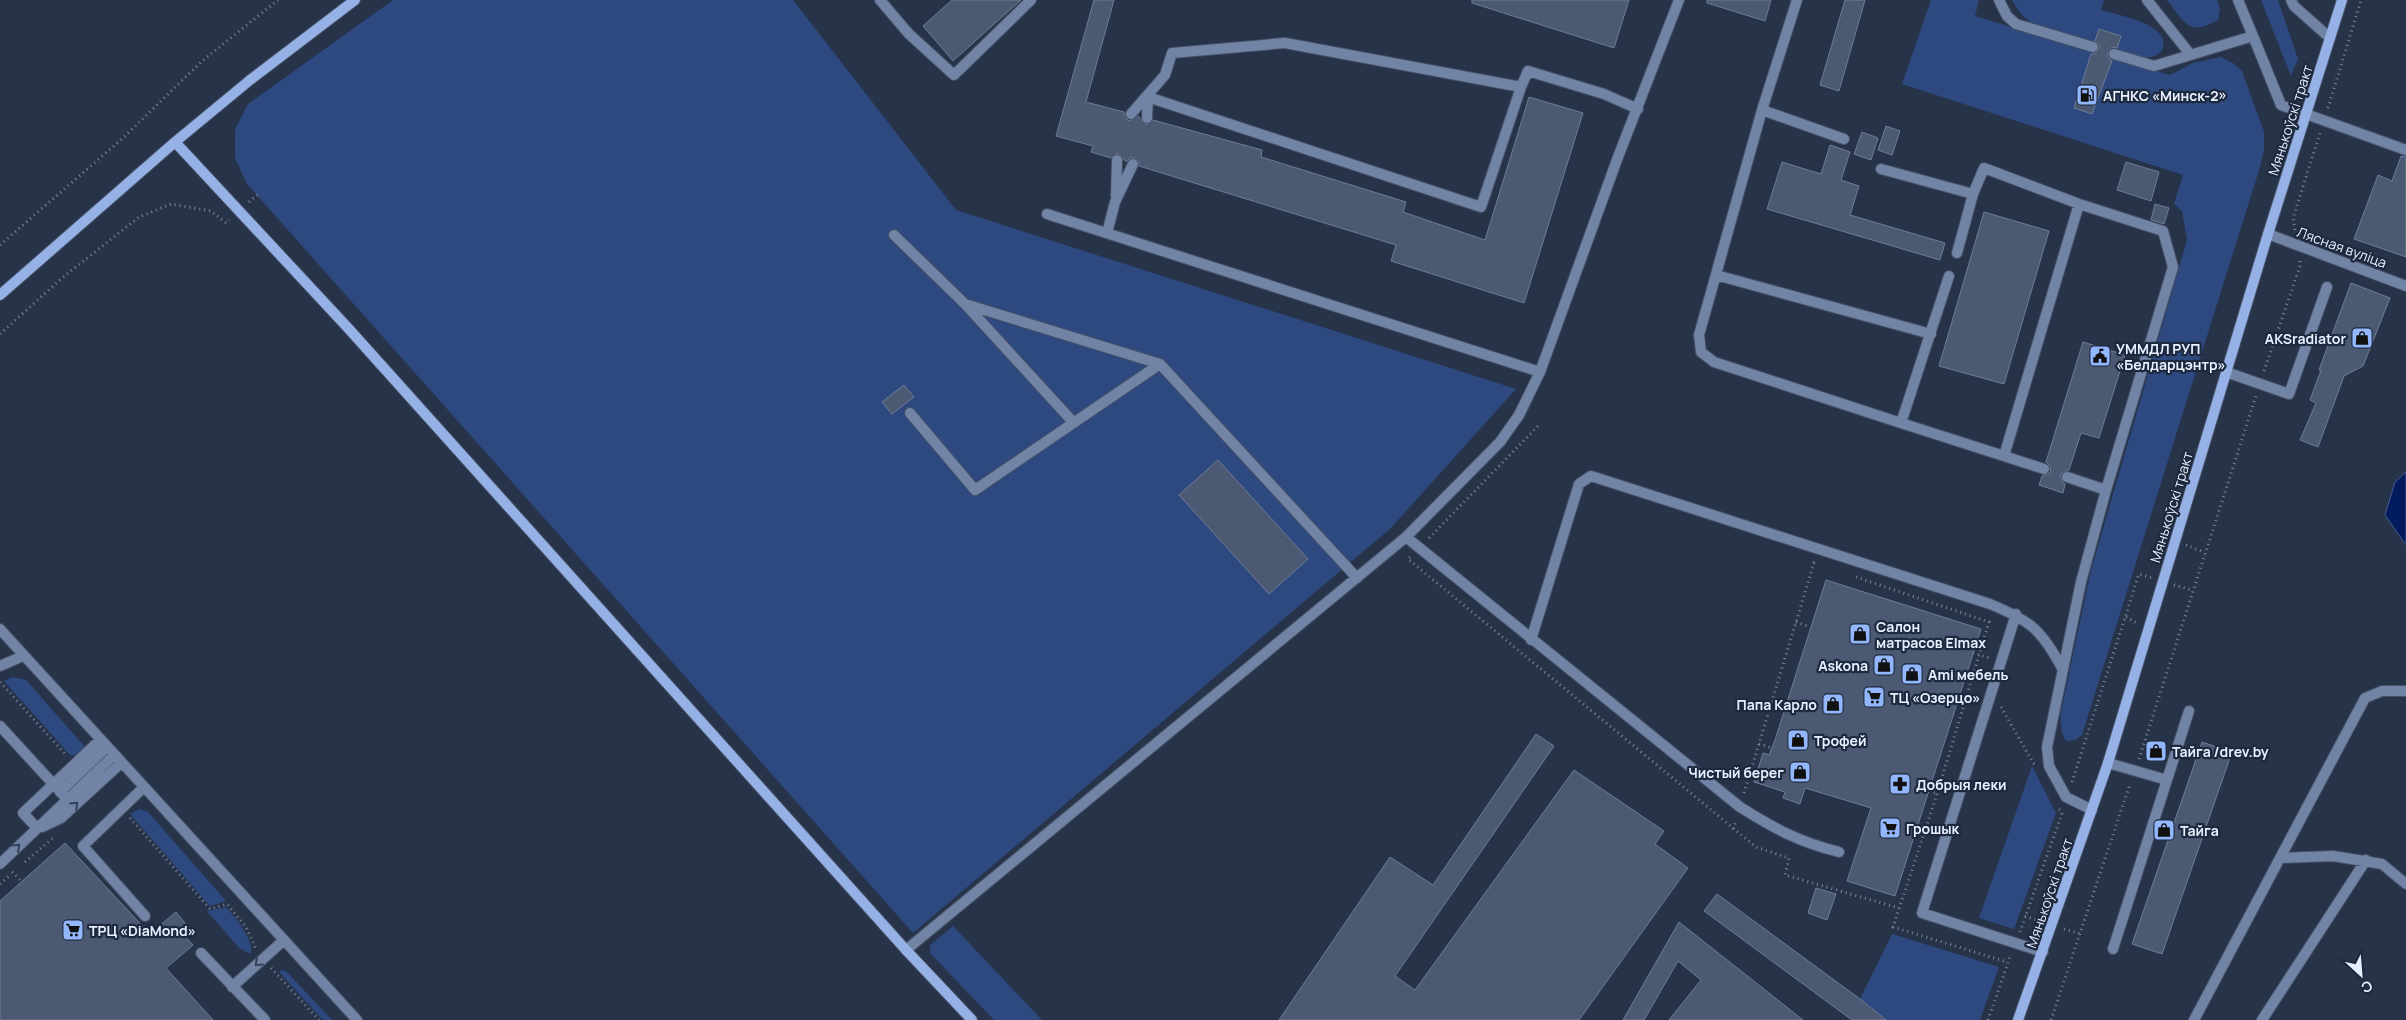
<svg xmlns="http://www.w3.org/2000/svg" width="2406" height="1020" viewBox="0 0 2406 1020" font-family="Manrope,sans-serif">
<rect width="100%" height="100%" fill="#273349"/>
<path fill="#2d4980" d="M393,0H793L956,210L1516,389L1391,528L913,933L247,184L235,158V129L248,104Z
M1931,0H1979L1975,16L2170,75L2193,63L2221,57L2233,63L2242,71L2264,132V150L2260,167L2082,735L2075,740L2066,741L2062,733L2060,716L2091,570L2187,240L2182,211L2174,204L2183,175L1902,84Z
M2012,0H2104L2101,10C2118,15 2170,24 2163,48C2160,56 2152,57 2144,58L2030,22L2021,14Z
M2167,0H2217L2220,9L2218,20C2189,37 2184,22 2167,0Z
M2261,0H2278L2298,59L2291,76Z
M12,677L26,680L86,748L76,756L70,755L4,681Z
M2032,766L2056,813L2014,929L1979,918Z
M139,809L148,812L226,901L210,906L130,814Z
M226,907C236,918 254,940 251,954L239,948L207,911Z
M953,926L1042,1020H994L930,953V945Z
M1892,934L1999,967L1980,1020H1886L1860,999Z
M283,970L287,972L332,1020H323L279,972Z"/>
<path fill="#011b5d" stroke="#465b8e" d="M2406,472V545L2385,515L2395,482Z"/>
<path fill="#4c5972" stroke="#6e7c96" d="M952,0H1021L953,61L923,26Z
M1094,0H1114L1086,102L1124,112L1125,117L1129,121L1138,116L1146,125L1153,120L1262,150L1261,157L1406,202L1403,212L1485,240L1529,97L1583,113L1524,303L1391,261L1396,245L1139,166V161L1135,158H1130L1126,162L1118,153L1111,158L1091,152L1093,146L1056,136Z
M1472,0H1629L1614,48L1472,3Z
M1707,0H1771L1765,21L1707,3Z
M1845,0H1865L1839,91L1820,85Z
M2099,29L2121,36L2117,48L2112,47L2108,52L2107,56L2112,61L2092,114L2074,108L2091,54H2095L2099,49L2100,45L2095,41Z
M1886,126L1900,131L1892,155L1878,150Z
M1862,132L1878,138L1871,160L1854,154Z
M1830,145L1850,152L1841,180L1859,186L1850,215L1945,243L1940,260L1767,209L1782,162L1821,174Z
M2401,156L2406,157V257L2354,239L2378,175L2392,181Z
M2126,162L2159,172L2151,201L2117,190Z
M2155,204L2169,208L2164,224L2151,220Z
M1984,212L2049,231L2004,384L1939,366Z
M2351,283L2390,298L2363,366L2344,376L2318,447L2300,440L2316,403L2310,400L2321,370H2319Z
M2083,342L2125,355L2099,438L2081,433L2069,470L2063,472L2060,475L2062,481L2065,484L2063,493L2039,485L2042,476L2048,474L2051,471L2049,465L2046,462Z
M904,385L914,397L892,414L882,402Z
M1218,460L1308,559L1269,594L1179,495Z
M1826,580L1981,629L1895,896L1847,881L1871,808L1805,788L1800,804L1783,798L1785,792L1754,782L1763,753L1769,755L1775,740Z
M1536,734L1554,746L1395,976L1415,990L1574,770L1664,831L1655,844L1688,868L1579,1020H1279L1390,857L1433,885Z
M2202,742L2232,752L2162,954L2132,944Z
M65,843L150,934L176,912L188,927L182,933L193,945L166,968L213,1020H0V901Z
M1816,888L1836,894L1827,920L1808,913Z
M1717,894L1860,999L1886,1020H1852L1704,911Z
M1679,922L1803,1020H1669L1701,980L1678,961L1644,1020H1623Z"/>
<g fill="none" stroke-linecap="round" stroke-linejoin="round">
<g stroke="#465166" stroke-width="12">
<path id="lane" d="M880,0L909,34L954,75L1031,0
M1797,0L1762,110L1844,139
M1999,0L2007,16L2016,24L2093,47
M2147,0L2190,54
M2238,0L2253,36
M2291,0L2294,6L2330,38
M2114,54L2154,66L2253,36L2281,105L2406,150
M1148,97L1481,207L1521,87
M1762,110L1699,335L1701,352L1714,362L1901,423L1949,276
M1131,114L1165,75L1172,53L1285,43L1521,87L1528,71L1604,94L1638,109
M1147,118L1148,97
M1881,169L1973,194L1984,168L2079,204L2163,231L2173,267L2106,490L2067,477
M1116,196L1117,160
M1047,214L1540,372
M1107,233L1115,202L1133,164
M894,235L965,304L1160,364L1357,578
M1957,253L1973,194
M1716,275L1931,334
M966,305L1074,423
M2226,372L2289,394L2327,287
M910,413L975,490L1160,364
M1901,423L2004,456L2079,204
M2004,456L2044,469
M1406,537L1740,807C1775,829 1799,842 1839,852
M2016,614L1922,913L2043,952
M0,629L357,1020
M1531,640L1579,484L1591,476L1990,604C2031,621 2042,630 2063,670
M0,666L23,656
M0,726L67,799
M2108,763L2167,780
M144,787L83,846L145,916
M60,792L107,747
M2092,810L2066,797L2049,766L2047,747L2081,582L2106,490
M42,827L61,818L121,763
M37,828L23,813L100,740
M2280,858L2365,698L2382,691H2406
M0,864L114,755
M2113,949L2189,711
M906,950L1406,537L1500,442L1519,415L1540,372L1618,157L1679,0
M201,953L265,1020
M232,987L284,940
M2194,1020L2280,858L2333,856L2382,864L2406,884
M2262,1020L2366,860"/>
</g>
<g stroke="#465166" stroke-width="12">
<path id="street" d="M2268,234L2406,286"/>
</g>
<g stroke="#465166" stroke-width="12">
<path id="secondary" d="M175,142L348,328L906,950L972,1020
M0,295L175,142L250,80L355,0
M2018,1020L2108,763L2268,234L2342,0"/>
</g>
<path stroke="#7b8698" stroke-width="3" stroke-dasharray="1 4" stroke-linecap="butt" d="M2328,108L2361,0
M249,202L260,193
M2295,230L2293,218L2320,133
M0,245L123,138L202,61L278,0
M0,334L62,278L139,217L171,204L211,211L226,223L229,220
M2264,371L2300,266V261
M1429,538L1540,424
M2186,545L2204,552
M1410,557L1408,559L1756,847L1789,858L1785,875L1899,908
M1856,577L1989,622L1937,794L1893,927L2007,962
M2174,585L2192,590
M2126,617L2137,623
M1796,622L1810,627
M1973,653L1989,658
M0,682L66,755
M2001,707L2035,766
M1759,744L1772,748
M2139,759L2256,396
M2072,782L2139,574L2152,578
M1929,791L1937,794
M1744,793L1814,563L1817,564
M130,818L210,909L227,904L246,927L256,949
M1733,829L1736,821
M25,862L53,838
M12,872L22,882
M0,884L9,876
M2025,916L2039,921
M2064,929L2081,934
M2020,932L2062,813L2059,809
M271,968L319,1020
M1988,1020L2011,954
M2051,1020L2130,784"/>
<use href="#lane" stroke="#7284a5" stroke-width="10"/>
<use href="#street" stroke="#7284a5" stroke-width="10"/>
<use href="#secondary" stroke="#95b1e6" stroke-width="10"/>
</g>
<defs><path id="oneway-chevron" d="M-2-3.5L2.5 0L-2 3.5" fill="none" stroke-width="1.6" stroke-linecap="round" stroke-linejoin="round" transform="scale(1.25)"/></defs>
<g stroke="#324058">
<use href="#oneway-chevron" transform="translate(75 805) rotate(-43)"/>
<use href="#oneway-chevron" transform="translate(17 847) rotate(-43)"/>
<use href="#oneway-chevron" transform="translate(258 963) rotate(137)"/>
</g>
<defs>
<g id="fuel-square" transform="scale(1.125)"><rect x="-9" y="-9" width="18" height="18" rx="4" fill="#92b7fd" stroke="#1d293e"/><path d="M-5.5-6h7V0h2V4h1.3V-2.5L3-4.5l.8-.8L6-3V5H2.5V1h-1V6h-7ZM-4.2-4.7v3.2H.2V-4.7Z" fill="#111"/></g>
<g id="shop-square" transform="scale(1.125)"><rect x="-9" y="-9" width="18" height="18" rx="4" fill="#92b7fd" stroke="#1d293e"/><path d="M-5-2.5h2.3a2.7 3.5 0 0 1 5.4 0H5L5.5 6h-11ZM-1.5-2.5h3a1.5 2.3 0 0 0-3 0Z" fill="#111"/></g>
<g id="civic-square" transform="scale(1.125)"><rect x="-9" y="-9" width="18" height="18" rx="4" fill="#92b7fd" stroke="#1d293e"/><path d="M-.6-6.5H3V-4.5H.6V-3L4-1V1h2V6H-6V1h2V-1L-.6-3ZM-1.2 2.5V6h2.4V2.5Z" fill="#111"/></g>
<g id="supermarket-square" transform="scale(1.125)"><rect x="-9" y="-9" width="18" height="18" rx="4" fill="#92b7fd" stroke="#1d293e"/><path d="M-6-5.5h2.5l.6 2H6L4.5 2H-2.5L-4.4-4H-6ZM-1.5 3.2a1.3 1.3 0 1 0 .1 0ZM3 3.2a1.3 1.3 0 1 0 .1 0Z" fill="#111"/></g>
<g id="pharmacy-square" transform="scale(1.125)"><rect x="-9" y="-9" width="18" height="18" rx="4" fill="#92b7fd" stroke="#1d293e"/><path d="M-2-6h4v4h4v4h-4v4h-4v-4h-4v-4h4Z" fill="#111"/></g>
</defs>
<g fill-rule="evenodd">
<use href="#fuel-square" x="2087" y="95"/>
<use href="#shop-square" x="2362" y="338"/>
<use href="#civic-square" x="2100" y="356"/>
<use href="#shop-square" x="1860" y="634"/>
<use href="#shop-square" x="1884" y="665"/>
<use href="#shop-square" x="1912" y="674"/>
<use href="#supermarket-square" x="1874" y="697"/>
<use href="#shop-square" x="1833" y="704"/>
<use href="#shop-square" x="1798" y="740"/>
<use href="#shop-square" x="2156" y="751"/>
<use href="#shop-square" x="1800" y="772"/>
<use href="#pharmacy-square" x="1900" y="784"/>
<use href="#supermarket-square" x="1890" y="828"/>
<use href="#shop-square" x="2164" y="830"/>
<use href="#supermarket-square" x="73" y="930"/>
</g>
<g text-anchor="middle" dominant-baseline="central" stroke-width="4.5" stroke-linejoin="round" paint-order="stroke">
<g font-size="14" font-weight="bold" fill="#e8f0ff" stroke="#1d293e" text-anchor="start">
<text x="2103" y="95">АГНКС «Минск-2»</text>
<text x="2346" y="338" text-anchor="end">AKSradiator</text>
<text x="2116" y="348">УММДЛ РУП<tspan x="2116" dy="16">«Белдарцэнтр»</tspan></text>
<text x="1876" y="626">Салон<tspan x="1876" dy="16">матрасов Elmax</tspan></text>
<text x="1868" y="665" text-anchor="end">Askona</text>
<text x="1928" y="674">Ami мебель</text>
<text x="1890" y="697">ТЦ «Озерцо»</text>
<text x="1817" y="704" text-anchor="end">Папа Карло</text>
<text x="1814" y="740">Трофей</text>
<text x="2172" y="751">Тайга /drev.by</text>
<text x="1784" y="772" text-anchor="end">Чистый берег</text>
<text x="1916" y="784">Добрыя леки</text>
<text x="1906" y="828">Грошык</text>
<text x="2180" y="830">Тайга</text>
<text x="89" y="930">ТРЦ «DiaMond»</text>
</g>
<g font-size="14" fill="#e8f0ff" stroke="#1d293e">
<text transform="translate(2290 120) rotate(-72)">Мянькоўскі тракт</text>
<text transform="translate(2342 247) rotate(20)">Лясная вуліца</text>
<text transform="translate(2171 507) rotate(-73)">Мянькоўскі тракт</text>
<text transform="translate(2049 893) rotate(-71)">Мянькоўскі тракт</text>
</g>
</g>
<g transform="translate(2361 975) rotate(154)" stroke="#1d293e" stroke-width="4" paint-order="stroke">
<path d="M0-4L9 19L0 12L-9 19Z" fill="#e8f0ff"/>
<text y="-8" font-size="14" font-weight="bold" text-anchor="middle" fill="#e8f0ff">С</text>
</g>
</svg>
